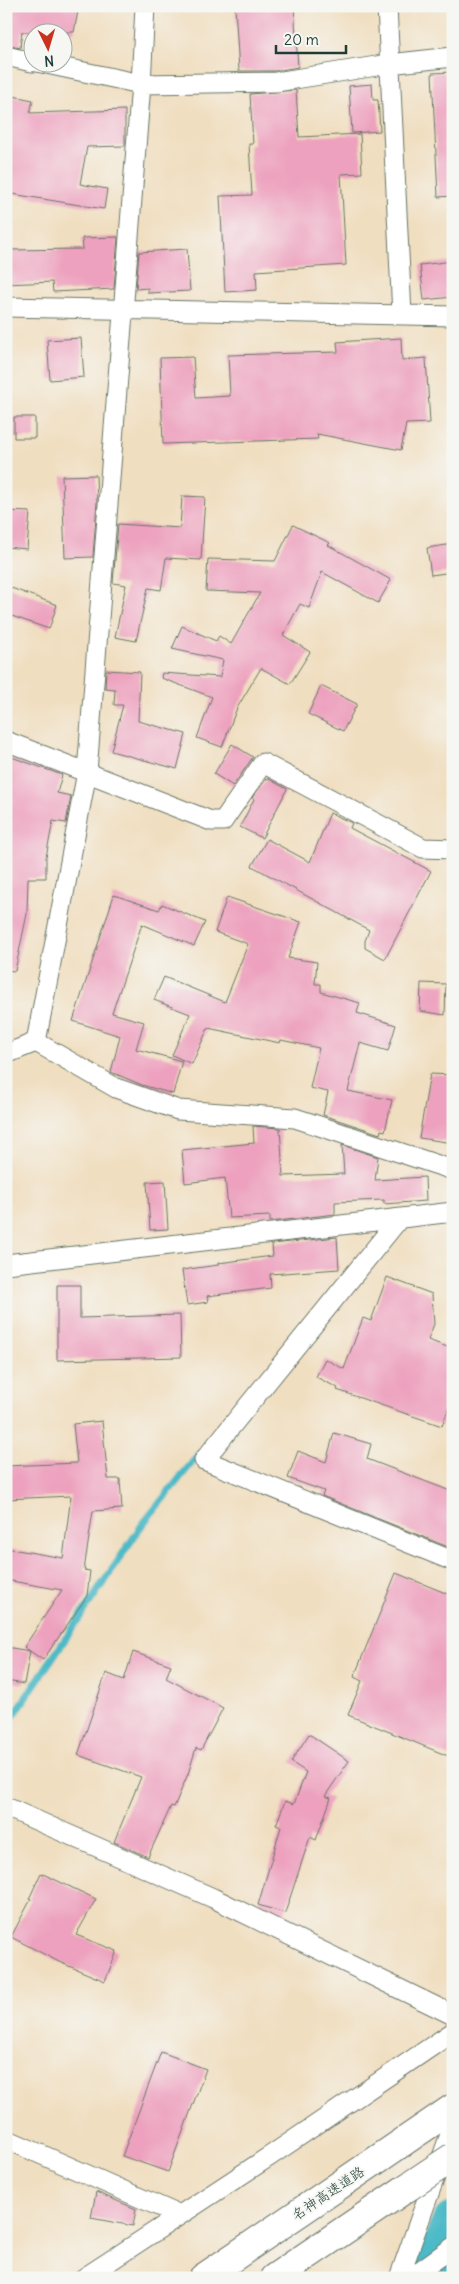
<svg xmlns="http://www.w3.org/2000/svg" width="459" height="2284" viewBox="0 0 459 2284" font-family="Delius,'Klee One',sans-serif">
<rect width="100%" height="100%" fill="#f6f6f2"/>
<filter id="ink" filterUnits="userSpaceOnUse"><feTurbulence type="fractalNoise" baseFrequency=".02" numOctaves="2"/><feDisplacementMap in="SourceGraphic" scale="10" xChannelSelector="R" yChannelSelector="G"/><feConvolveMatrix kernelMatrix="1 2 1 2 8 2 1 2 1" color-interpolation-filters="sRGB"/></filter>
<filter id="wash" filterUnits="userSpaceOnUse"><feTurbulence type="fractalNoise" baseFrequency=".0096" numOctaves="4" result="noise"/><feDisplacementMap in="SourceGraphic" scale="20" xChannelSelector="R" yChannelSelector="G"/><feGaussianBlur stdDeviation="1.12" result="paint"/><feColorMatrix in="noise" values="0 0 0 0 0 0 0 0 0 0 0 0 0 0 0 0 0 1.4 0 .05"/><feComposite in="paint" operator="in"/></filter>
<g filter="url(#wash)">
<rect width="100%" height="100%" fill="#f0dec0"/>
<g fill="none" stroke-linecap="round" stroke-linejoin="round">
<path stroke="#4dbac7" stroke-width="7" d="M6,1727L142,1525L199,1454"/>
<path stroke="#4dbac7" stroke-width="42" d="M429,2278L453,2223"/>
</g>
<g id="blocks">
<path fill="#eda1be" d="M6,6H79L74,32H22L20,48L6,45Z
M235,6H294L298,67L275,71H239Z
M453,72V196L438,197L432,73Z
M372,84L373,100H378L380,131L352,133L349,86Z
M296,90L299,137L360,134L362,173L341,174L346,265L256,271L257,290L225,292L220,196L252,195L249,144H253L250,94Z
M8,95L33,100L30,113L125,110V146L87,147L80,184L107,189L104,209L6,193V176L11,152L6,151V104Z
M118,237L114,289L53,292L52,282L6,284V250L83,249L82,238Z
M187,249L190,291L148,293V288L136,289L139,252Z
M453,261V297L424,300L420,265Z
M81,338L84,377L50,380L47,340Z
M401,338L402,360L426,358L430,423L406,424L401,450L317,434L318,439L163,444L160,358L193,357L196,398L230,396L228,355L338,352L337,342Z
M14,417H35V438H14Z
M96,475L97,503L93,557L65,558L62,476Z
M182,496L205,497L201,560L166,558L161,590L148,588L136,641L115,637L126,585L113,583L118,524L180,528Z
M6,511L30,512L27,549L6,547Z
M293,525L330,543L328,545L391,580L378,603L322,572L309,608L300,604L283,635L310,652L290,684L261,668L237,708L222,747L197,738L212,697L161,678L162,673L220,677L223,660L172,649L182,626L216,641L219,636L231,644L260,593L206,591L208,559L275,561Z
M453,544V572L431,575L427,548Z
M6,586L57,605L49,629L6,614Z
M106,670L140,672L138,721L186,734L177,769L111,751L123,705H114L115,689L105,688Z
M321,686L357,704L343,731L308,714Z
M232,744L253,757L233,786L214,774Z
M6,755L62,775L57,793L71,796L66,823L53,821L46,857V878H28L27,914L15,971L6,970Z
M267,778L287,789L262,838L240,827L254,799L252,798Z
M330,813L352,823L350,828L431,871L385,959L365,948V941L369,930L252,866L267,839L310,862Z
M114,895L159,910L162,904L205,922L194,946L142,924L112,1013L144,1022L136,1049L182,1061L173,1094L142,1085L111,1072L120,1036L73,1021Z
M227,897L301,922L288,958L317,962L315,984H321V992L360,1003L357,1013L396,1025L388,1051L360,1043L348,1091L392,1100L385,1131L381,1130L380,1134L323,1115L328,1092L310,1088L319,1048L281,1040L280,1043L208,1028L192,1064L172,1055L190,1014L154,1000L164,977L225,1002L248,944L215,932Z
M421,983L446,984L445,1015L420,1011Z
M430,1074L453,1075V1143L419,1138Z
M253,1126L280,1128L283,1176L344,1174L342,1145L378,1157L375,1180L425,1177L426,1201L384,1204V1200L335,1202V1214L270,1222V1216L229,1218L225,1178L185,1183L182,1150L254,1143Z
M165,1181L168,1229L150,1230L147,1182Z
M337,1237L339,1269L270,1274L271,1288L207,1296L208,1302L187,1305L182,1270L218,1265V1263L273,1256L272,1244Z
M387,1277L432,1294L434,1324L428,1340L453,1349V1397L442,1426L337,1390L338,1388L316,1377L325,1359L344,1369L363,1318L371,1321Z
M57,1285H80V1318L180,1315L181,1357L57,1360Z
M102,1421L108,1479H120L122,1509L93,1511L84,1570L90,1571L87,1596L43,1660L24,1647L62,1590L6,1580V1548L63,1558L71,1496L6,1499V1466L77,1463L73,1424Z
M334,1433L371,1444L367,1459L453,1492V1549L322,1496L324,1491L288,1478L298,1451L326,1462Z
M396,1573L453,1596V1758L348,1715L362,1681L354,1677Z
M6,1647L30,1651L24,1684L6,1681Z
M133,1652L171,1665L166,1678L223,1708L201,1750L196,1748L188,1774L174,1807L171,1806L148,1857L114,1842L141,1777L78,1755L106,1673L124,1680Z
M309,1734L349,1761L325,1796L331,1798L316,1840L310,1837L285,1913L258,1905L281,1827L276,1825L285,1801L294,1804L306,1772L291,1762Z
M41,1873L96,1899L76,1935L117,1951L105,1981L59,1962L11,1937L31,1899H29Z
M161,2052L206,2069L168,2172L122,2156Z
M96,2192L136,2209L133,2226L91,2218Z"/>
</g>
</g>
<g filter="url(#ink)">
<use href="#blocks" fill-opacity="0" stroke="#687565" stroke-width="1"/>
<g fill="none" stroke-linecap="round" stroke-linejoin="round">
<g stroke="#687565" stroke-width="21">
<path id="minor" d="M387,6L402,315
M6,56L32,62
M37,62L141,84L276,82L389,64L453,57
M6,307L453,316
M6,741L211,821H223L263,763L423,848L453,849
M36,1042L116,1088L178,1110L295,1118L453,1170
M6,1054L36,1042L87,772L141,84L145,6
M399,1219L204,1460L453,1561
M6,1264L453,1212
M6,1807L213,1898L453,2015
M6,2139L179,2215
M84,2278L270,2156L453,2032
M399,2278L453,2126
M410,2278L453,2247"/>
</g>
<g stroke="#687565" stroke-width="30">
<path id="motorway" d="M203,2278L453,2108
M274,2278L408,2187"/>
</g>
<use href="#minor" stroke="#fff" stroke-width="19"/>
<use href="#motorway" stroke="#fff" stroke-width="28"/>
<g stroke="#687565" stroke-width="30" stroke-linecap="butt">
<path id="motorway-bridge" d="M408,2187L453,2157"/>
</g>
<use href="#motorway-bridge" stroke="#fff" stroke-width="28"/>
</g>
</g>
<g text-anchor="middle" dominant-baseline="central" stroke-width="4" stroke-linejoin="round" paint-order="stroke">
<g font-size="14" fill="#1f3d34" stroke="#f6f6f2">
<text transform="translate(328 2193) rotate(-34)">名神高速道路</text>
</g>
</g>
<rect width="459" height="2284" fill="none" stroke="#f6f6f2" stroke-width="25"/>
<g transform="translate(48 48) rotate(175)"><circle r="24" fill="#f6f6f2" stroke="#a0aca6"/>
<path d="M0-4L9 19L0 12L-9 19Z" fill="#c8321e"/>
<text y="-8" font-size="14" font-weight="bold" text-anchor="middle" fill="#1f3d34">N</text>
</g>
<path d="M276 45v8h70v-8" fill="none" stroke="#1f3d34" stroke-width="2.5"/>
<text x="284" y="45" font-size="15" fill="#1f3d34" stroke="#f6f6f2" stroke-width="4" paint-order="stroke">20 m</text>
</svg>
